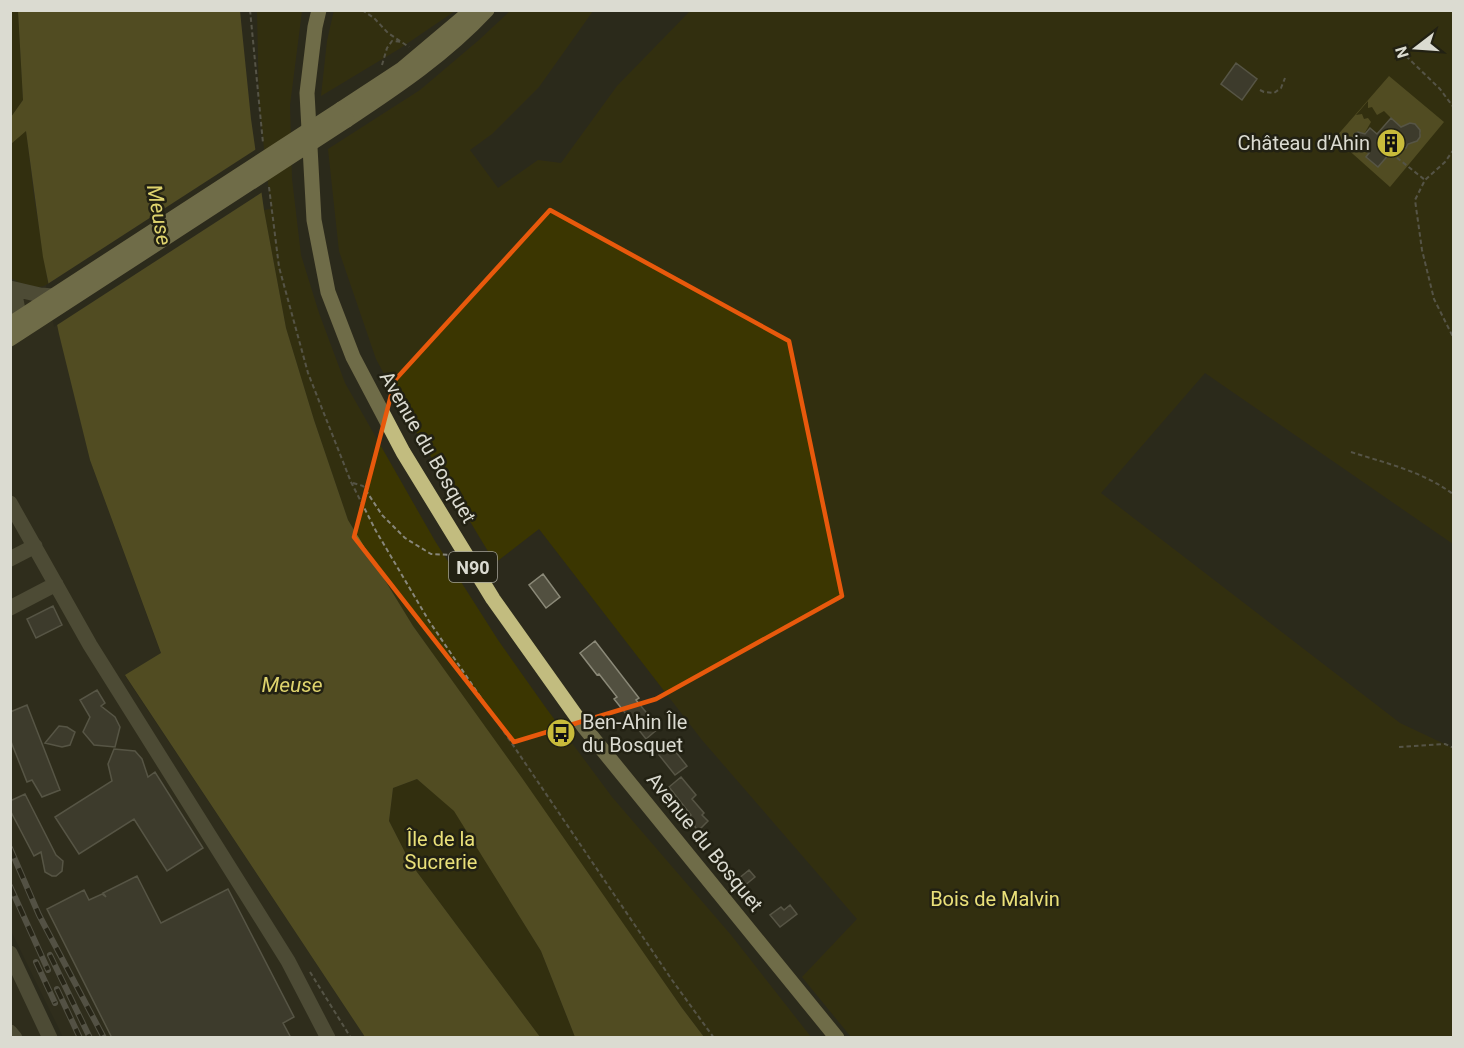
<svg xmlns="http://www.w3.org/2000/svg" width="1464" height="1048" viewBox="0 0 1464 1048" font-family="Roboto,sans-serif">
<rect width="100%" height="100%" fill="#2c2a1c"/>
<path fill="#34321d" d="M26,130L43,257L90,460L161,654L125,676L365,1037H63L11,931L10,144Z
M10,969L42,1037H11Z"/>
<path fill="#3b3601" d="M334,10H455V11L399,49L321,96L327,41Z
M11,11H18L23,100L11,117Z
M257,11H302L290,105L292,179L301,255L319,313L345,383L435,541L498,640L546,708L612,797L731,935L811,1037H704L682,1008L413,626L348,520L314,420L286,328L264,210L271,209L259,105Z
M510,11H593L539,87L492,134L470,150L498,188L538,160L561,163L617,86L690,11H1453V544L1205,373L1101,493L1400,723L1453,748V1037H851L802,977L857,919L702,740L539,529L495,563L409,420L376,359L339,251L328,149L420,90L479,40Z
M26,130L34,197L48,284C36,291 22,284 11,278V144Z
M417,779L454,810L541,951L575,1037H540L411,864L389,821L393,788Z"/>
<path fill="#7e762c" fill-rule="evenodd" d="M18,11H240L251,119L264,210L286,328L314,420L348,520L413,626L522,778L682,1008L704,1037H575L541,951L454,811L417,779L393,788L389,821L411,864L540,1037H365L125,675L161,653L90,460L59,334L43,257L26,131L11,144V117L23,100Z
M1389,76L1444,122L1390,187L1335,138ZM1368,101V108L1372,107L1377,115L1384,111L1402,129L1415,124L1421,133L1417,141L1407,143L1406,148L1402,147L1398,144L1378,167L1366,157L1369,153L1363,142L1359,144L1355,143L1353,139L1354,134L1358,132L1363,136L1371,122L1368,118L1364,119L1362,114L1356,115Z"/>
<path fill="#2c2a1c" d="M258,148L264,191L54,327L46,285Z"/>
<path fill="#525040" stroke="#8b8978" stroke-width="1.5" d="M1236,63L1257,79L1242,100L1221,84Z
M1391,118L1401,127L1410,123L1415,124L1420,130V137L1417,141L1408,144L1406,148L1396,146L1378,167L1366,157L1369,153L1361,145L1355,143L1353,139L1354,134L1358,132L1365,134L1370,128L1377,134Z
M543,574L560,597L546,608L529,585Z
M53,606L62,625L36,638L27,619Z
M595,641L639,698L636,700L659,728L646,739L614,699L617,697L599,674L597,675L580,653Z
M97,690L105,703L101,706L115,717L120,727L115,747L94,745L83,732L90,717L80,700Z
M27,705L60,790L42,797L32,780L27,782L10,739V712Z
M59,726L67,727L75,732L70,745L62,747L45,743Z
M671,746L687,766L675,775L659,755Z
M114,749L135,751L142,759L148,777L155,772L203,848L167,871L134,819L79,854L55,817L112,781L108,764Z
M681,777L696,795L692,799L704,813L702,815L708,821L698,831L689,818L691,815L669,787Z
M25,794L56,855L63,861L62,871L56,876H52L45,872L41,852L34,856L10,810V801Z
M749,870L755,877L744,886L738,879Z
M137,876L161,923L228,889L294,1017L283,1023L291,1038H112L47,909L84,890L89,900L102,894L106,897L103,893Z
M790,905L797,914L780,927L770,915L781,907L784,910Z"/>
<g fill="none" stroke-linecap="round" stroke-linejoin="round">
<path stroke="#88877b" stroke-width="2" stroke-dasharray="4.5 3" stroke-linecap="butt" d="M250,10L263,143
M362,10L374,18L388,33L409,47
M1406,56L1440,89L1454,108
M382,65L387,48L392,41L402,42
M1260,90L1264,92L1274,93L1281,88L1285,78
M1454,149L1445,162L1425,180L1415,200L1422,250L1434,299L1454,339
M1391,153L1425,180
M269,187L279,267L308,373L351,482L376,531L429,621L672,980L714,1038
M1351,452C1385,463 1425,472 1454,495
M353,483L363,486L382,515L405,538L431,554L451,555
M1399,747L1445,744L1454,748
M310,972L351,1038"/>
<path stroke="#757356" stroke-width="15" d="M10,288L40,295L53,296
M14,290L18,310L14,329
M10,503L90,645L288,961L328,1038
M10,559L35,546
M10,608L56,584
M10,953L50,1038
M10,1032L15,1038"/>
<path stroke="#c2bc7f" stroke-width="15" d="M319,10L315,27L307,93L314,220L328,292L353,357L403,452L493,599L584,727L837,1038
M341,109L402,69L472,10
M347,120C397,87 446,54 487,10"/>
<g stroke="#838276" stroke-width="6">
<path id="rail" d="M10,848L39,915L104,1038
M10,886L48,970
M50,955L90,1038
M36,962L55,1003
M57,989L80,1038"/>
</g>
<use href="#rail" stroke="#222113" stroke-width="4" stroke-dasharray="11" stroke-linecap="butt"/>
<path stroke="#c2bc7f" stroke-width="15" d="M10,324L341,109
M10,339L347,120"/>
</g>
<path d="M0 0H1464V1048H0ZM550,210L789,341L842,596L656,699L514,742L354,537L395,380Z" fill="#2c2a1c" fill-opacity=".55" fill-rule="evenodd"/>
<path fill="none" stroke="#e8590c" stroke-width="4.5" stroke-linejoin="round" d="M550,210L789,341L842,596L656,699L514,742L354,537L395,380Z"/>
<defs>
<g id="building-disc" transform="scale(1.5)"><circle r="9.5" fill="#c8bb3b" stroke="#222113"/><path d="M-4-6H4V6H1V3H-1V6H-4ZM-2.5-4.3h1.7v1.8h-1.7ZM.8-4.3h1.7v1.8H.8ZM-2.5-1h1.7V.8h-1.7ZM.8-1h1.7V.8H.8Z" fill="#111"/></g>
<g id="bus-disc" transform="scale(1.5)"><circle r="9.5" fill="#c8bb3b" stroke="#222113"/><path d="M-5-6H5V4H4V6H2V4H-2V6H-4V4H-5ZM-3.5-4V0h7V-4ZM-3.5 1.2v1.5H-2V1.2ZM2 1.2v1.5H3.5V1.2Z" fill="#111"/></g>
</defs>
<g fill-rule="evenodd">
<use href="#building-disc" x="1391" y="143"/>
<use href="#bus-disc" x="561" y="733"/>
</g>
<g text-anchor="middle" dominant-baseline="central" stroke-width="5" stroke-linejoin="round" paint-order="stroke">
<rect fill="#222113" stroke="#a4a398" stroke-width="1.5" x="449" y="552" width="48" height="30" rx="4.5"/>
<g font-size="18" font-weight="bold" fill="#dbdbd1">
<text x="473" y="567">N90</text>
</g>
<g font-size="20" fill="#dbdbd1" stroke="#222113" text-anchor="end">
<text x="1370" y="143">Château d'Ahin</text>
<text x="582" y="722" text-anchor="start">Ben-Ahin Île<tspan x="582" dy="23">du Bosquet</tspan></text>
</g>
<g font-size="20" fill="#dbdbd1" stroke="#222113">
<text transform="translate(428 447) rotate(60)">Avenue du Bosquet</text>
<text transform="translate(705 842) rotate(51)">Avenue du Bosquet</text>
</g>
<g font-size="20" fill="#eae079" stroke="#222113">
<text x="441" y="839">Île de la<tspan x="441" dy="23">Sucrerie</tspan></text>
<text x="995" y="899">Bois de Malvin</text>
</g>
<g font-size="21" font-style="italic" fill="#ded36d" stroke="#222113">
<text transform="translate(159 215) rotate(80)">Meuse</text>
<text x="292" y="685">Meuse</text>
</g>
</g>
<rect width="1464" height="1048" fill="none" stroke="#dbdbd1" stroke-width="24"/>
<g transform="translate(1416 48) rotate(253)" stroke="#222113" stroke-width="4.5" paint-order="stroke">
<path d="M0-4.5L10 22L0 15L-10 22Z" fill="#dbdbd1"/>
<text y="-9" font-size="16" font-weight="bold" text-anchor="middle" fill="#dbdbd1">N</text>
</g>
</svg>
